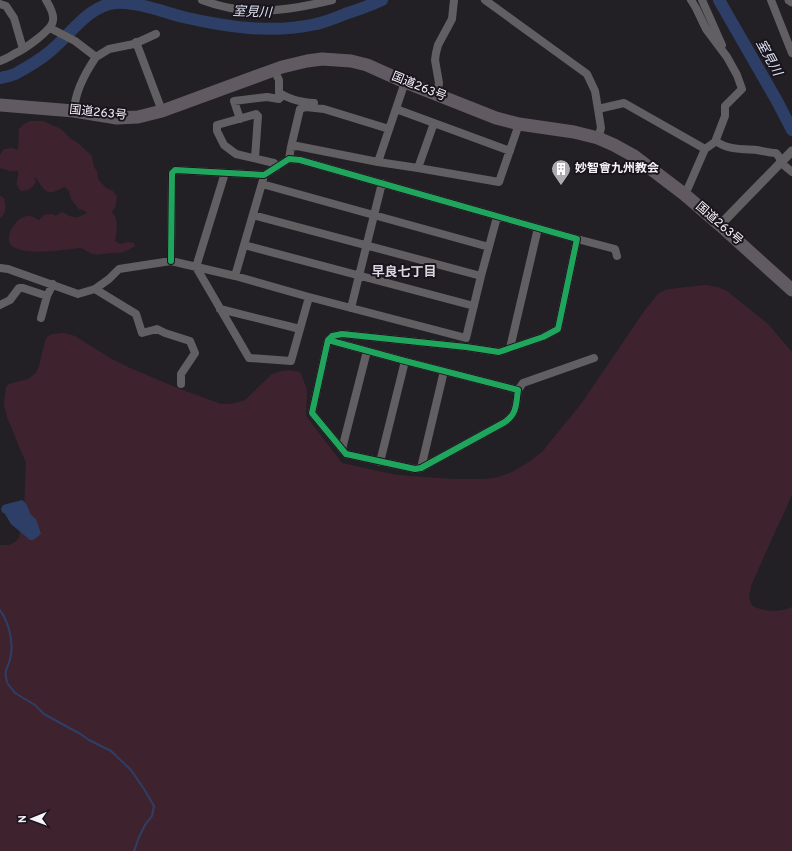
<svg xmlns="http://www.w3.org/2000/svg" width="792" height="851" viewBox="0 0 792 851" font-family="Overpass,'Noto Sans JP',sans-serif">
<rect width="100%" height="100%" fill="#232025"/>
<path fill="#3e232f" d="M30,121H43L54,126L61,129L70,138L78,143L92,156L94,167L97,171L98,179L106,188L113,191L117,197L115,208L111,212C120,219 116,231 115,241L120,244L128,242L134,243L135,246C122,255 116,252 102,254C99,254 97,255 93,254C88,253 85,248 79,248C77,248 73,249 70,249C57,251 24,255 12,246C2,237 18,214 30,216C33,216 36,219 39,220L44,215L52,214L55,216L62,212C74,218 74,220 87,213L83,210L79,209L71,199L69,191L65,187C61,188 57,191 53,192C43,194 40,181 34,176L36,182C32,188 29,191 21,191C12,180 20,181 18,171H10L0,168V155L4,149L12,148L18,150L19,129L24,124Z
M0,196L4,198C6,206 7,213 0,218Z
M705,285L718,287L727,291L768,324L792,352V494L788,504L770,543L751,586L749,598L752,606C765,612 779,613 792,607V851H0V545H9L15,542L19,538L24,509L26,463L7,417L4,405L5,394L6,387L9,384L28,379L36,373L39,366L45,342L47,337L53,334L64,333L75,336L110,358L130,368L180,389L221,404H232L245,400L271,375C281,369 290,370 300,372L307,389L306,416L342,463L392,474L409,476L453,479H485L499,477L514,471L529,462L542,452L581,404L645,310L658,294L665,290L670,289Z"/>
<path fill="#2e3f67" d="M22,500C30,505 27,514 36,519L41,534L33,540H30L11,524L5,514L2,512L1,509L3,505Z"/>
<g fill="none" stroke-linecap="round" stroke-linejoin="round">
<path stroke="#2e3f67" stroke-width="2" d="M0,610C9,623 13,640 11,655C9,668 3,668 7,682
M8,684L15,693L35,705L44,714L73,730L79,733L89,740L111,751L131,770L144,789L154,806L152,816L145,825L139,837L134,851"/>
<path stroke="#2e3f67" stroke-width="12" d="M719,0L777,101L792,130
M0,78C5,77 10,76 15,74C26,68 38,61 48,53C69,37 87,6 115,3C135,1 164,12 183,17C226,27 272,34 316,24C326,22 335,18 345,14C357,10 370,6 382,0"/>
<path stroke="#615f62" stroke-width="8" d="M202,0C246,17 287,11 332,0
M485,0L587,74L595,91L598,109L601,128L598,138
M702,0L722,45
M771,0L792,53
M0,4L6,6L14,18L23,49
M50,28L75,41L96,57C85,73 75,91 74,111
M136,42L162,111
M96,57L109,49L134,44L156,34
M0,61C5,59 10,57 14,54C23,50 53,30 53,20C54,15 49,5 46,0
M274,70L279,80V93C292,100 300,102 314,103
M437,94L439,83L435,60L436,53L438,45L452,19L454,0
M396,109L510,151
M598,109L624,103L705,149
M240,119L234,101L267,97L279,99L283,95
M716,141C727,150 743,149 757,150C763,151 769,153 776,153L782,161
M291,147L300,109L306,107L324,109L389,129
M255,158L258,116L256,114L217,125V131L224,145L236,154L274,163L277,167
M289,159L291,147L297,146L378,162L418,168L499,182L519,124
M378,162L405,82
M780,162L792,172
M418,168L434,123
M225,173L196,267L249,358L291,361L309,297
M262,184L489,247
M684,194L688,188L705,149L715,142L725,116V106L742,89L737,75L727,57L706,29L696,8L691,0
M253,215L481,276
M577,239L615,249L617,256
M244,245L474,306
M171,261L172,173L175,170L264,175L289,159L300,160L577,239L558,329L543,337L499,352L466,347L342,334L332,336L328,340L312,413L346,454L415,469L421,468L505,422C517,414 516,404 518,390L405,361L328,340
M0,268L8,269L78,294L95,289L109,279L119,269L171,261L235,276L309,297L466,338L481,276L497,217
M235,276L263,180
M95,289L136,314L142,333L157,329L165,333L190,341L195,353L181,374V384
M0,305L10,300L19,288H23L47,296L53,284
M351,308L382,183
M220,309L300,329
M41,318L47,296
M510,348L538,228
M518,390L523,383L594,358
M342,449L367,351
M380,462L405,361
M421,468L444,371"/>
<path stroke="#615f62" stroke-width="9" d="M789,0L792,2
M720,225L792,151"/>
<path stroke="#615a62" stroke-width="13" d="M0,105L74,111L117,118L138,117L162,111L282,67L307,61L322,59L351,61L367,65L405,82L496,118L519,124L574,132L598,138L614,145L634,156L684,194L720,225L792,290"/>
<g stroke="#19141d" stroke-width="8">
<path id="cycleway" d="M171,261L172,173L175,170L264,175L289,159L300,160L577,239L558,329L543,337L499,352L466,347L342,334L332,336L328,340L312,413L346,454L415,469L421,468L505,422C517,414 516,404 518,390L405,361L328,340"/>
</g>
<use href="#cycleway" stroke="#20a55d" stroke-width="6"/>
</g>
<defs>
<g id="building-pin" transform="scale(1)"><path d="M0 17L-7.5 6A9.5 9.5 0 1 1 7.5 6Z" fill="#aca9af" stroke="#19141d"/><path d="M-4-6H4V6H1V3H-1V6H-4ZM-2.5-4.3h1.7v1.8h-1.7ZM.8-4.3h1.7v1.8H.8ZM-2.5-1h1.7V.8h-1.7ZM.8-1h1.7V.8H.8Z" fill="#fff"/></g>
</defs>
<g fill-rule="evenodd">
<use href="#building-pin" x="561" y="169"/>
</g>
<g text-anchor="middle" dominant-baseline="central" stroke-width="4" stroke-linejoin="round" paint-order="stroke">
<g font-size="12" fill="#f6f3fa" stroke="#19141d">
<text transform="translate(419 87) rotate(22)">国道263号</text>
<text transform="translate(98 113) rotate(6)">国道263号</text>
<text transform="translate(719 224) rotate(41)">国道263号</text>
</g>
<g font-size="12" font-weight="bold" fill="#f6f3fa" stroke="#19141d" text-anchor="start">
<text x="575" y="169">妙智會九州教会</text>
</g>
<g font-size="13" font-style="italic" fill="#dde4f3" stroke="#19141d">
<text transform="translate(252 13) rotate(2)">室見川</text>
<text transform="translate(768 58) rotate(61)">室見川</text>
</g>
<g font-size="13" font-weight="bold" fill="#ded7e4" stroke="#19141d">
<text x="404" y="273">早良七丁目</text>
</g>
</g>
<g transform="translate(32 819) rotate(269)" stroke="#19141d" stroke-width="3" paint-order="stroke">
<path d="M0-3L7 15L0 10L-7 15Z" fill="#f6f3fa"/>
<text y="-6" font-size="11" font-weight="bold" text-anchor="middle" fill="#f6f3fa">N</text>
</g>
</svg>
